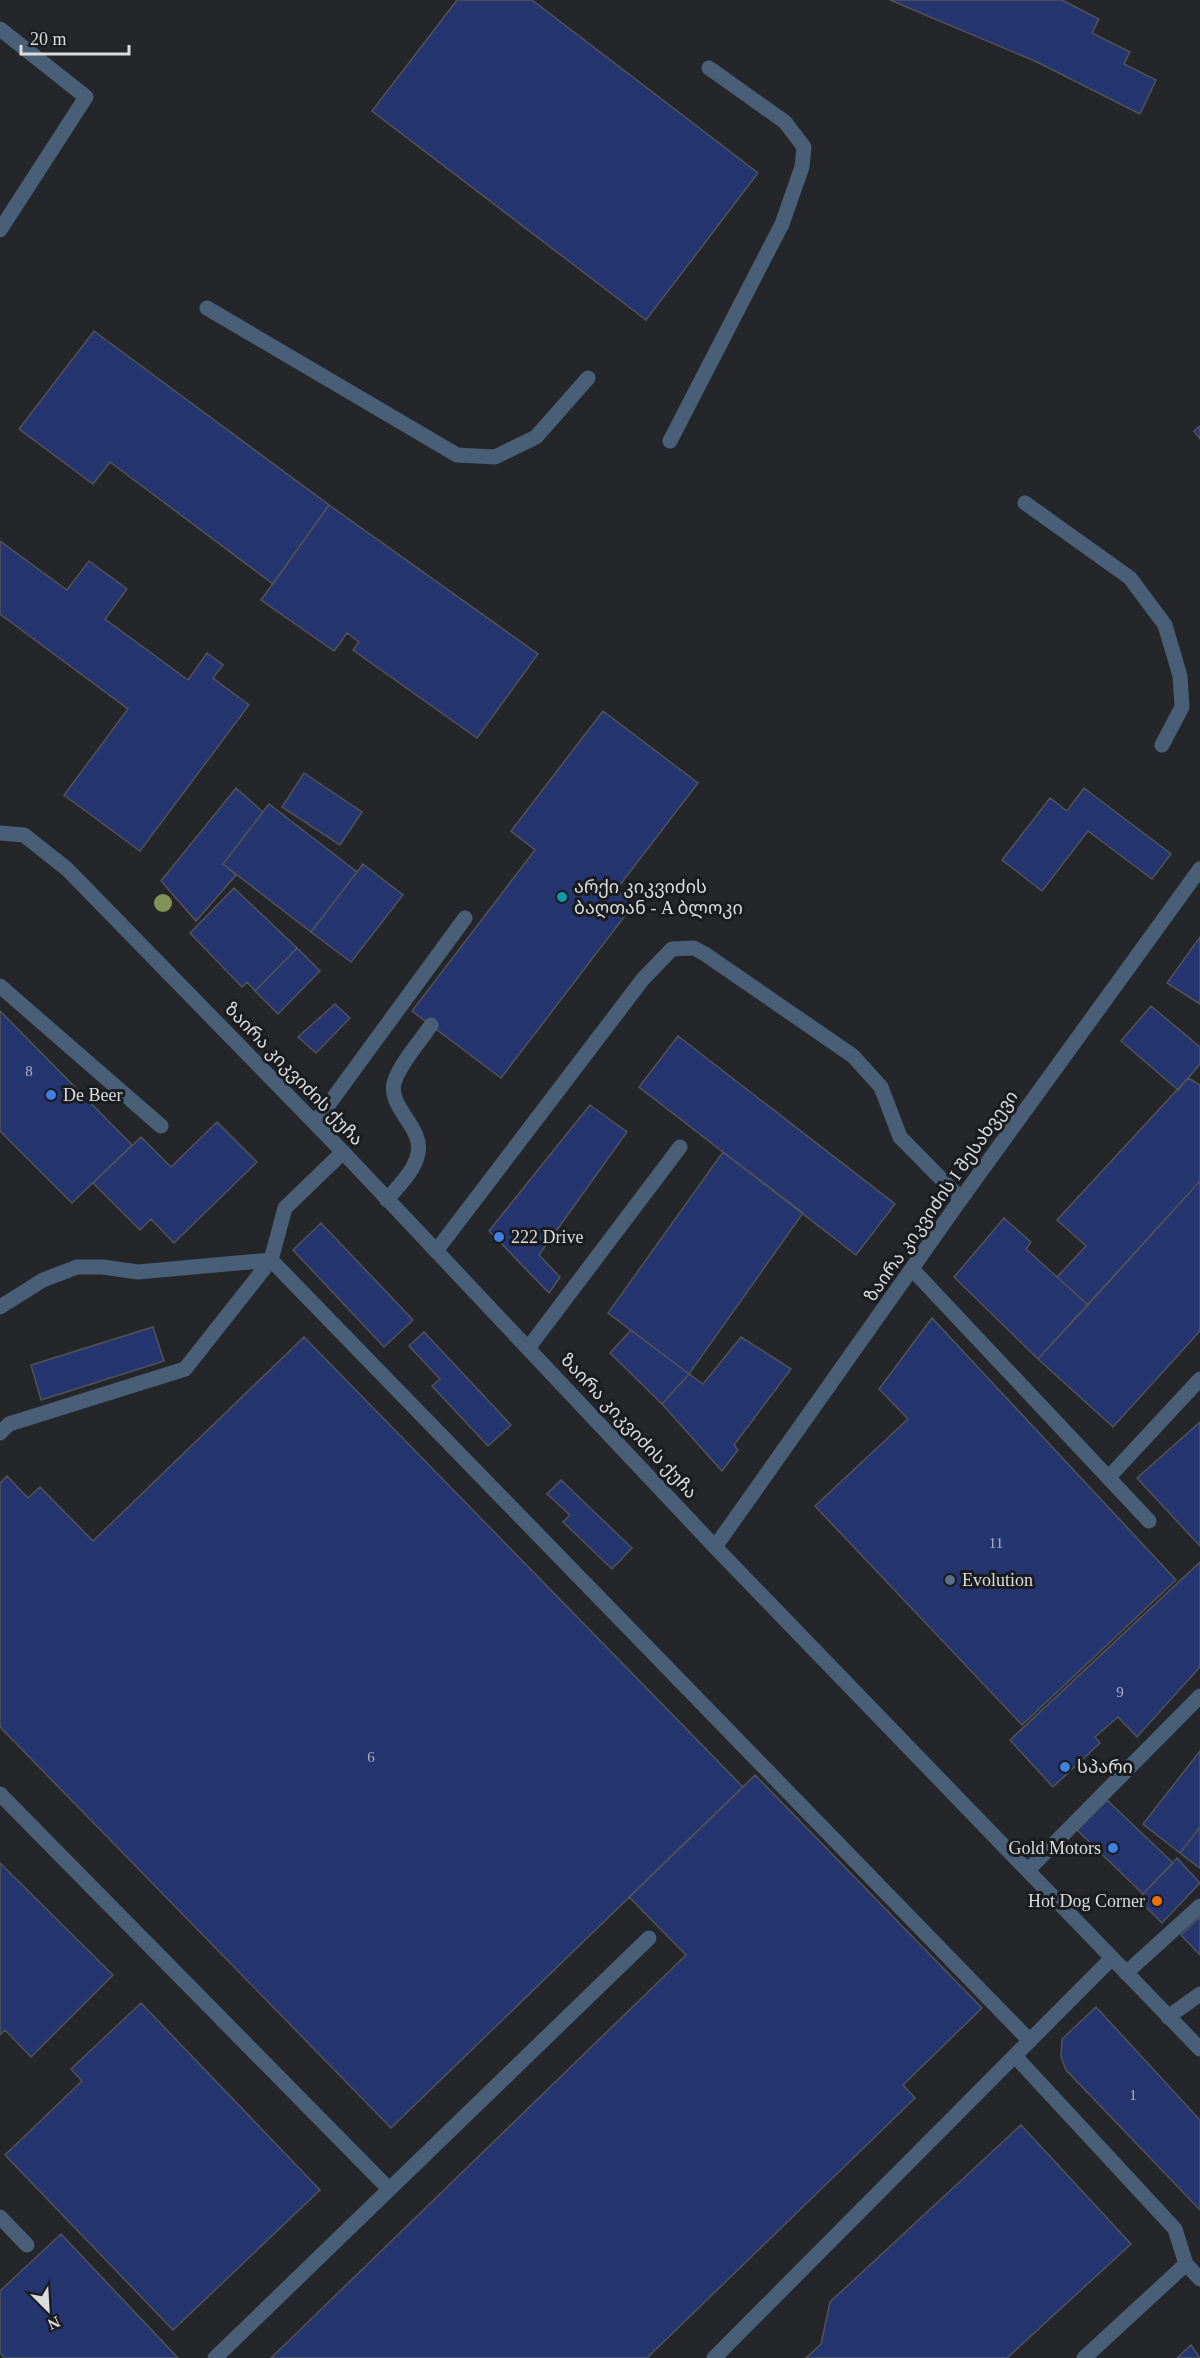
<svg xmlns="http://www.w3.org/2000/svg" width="1200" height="2358" viewBox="0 0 1200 2358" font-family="'Times New Roman','Noto Sans Georgian',serif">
<rect width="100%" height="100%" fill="#242629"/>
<path fill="#243570" stroke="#525357" stroke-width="1.5" d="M457,0H532L758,173L646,320L372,111Z
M890,0H1062L1099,19L1092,33L1130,52L1124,64L1156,80L1140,114L1037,62Z
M94,331L329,505L273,584L110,462L93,484L19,429Z
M1200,426V439L1194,431Z
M329,505L538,654L477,738L353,650L359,642L347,633L334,651L261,600Z
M0,541L67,590L89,561L127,589L105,619L188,680L207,653L223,665L213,678L249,705L140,851L64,795L128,709L0,614Z
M603,711L698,783L616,890L634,904L501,1078L412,1011L535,850L511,831Z
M304,773L362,812L340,845L282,807Z
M236,788L263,812L223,864L236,875L196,921L161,881Z
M1084,788L1171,854L1152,879L1088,831L1042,891L1002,860L1050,798L1067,811Z
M269,804L357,872L311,932L223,864Z
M363,864L403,895L351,962L311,932Z
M234,888L297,948L255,991L247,982L242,987L190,933Z
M1200,937V1004L1167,983Z
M297,948L320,971L278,1014L255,991Z
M335,1004L350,1018L316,1053L298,1037Z
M1151,1006L1200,1047V1064L1178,1090L1121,1041Z
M0,1011L132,1145L72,1203L0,1131Z
M678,1036L895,1204L856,1255L639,1087Z
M1188,1078L1200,1085V1181L1088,1305L1057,1277L1086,1246L1057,1220Z
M590,1105L627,1132L539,1255L560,1277L549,1293L489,1231Z
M217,1122L257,1162L174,1243L151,1219L140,1230L93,1183L141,1137L171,1167Z
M723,1152L803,1213L689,1374L608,1313Z
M1200,1181V1331L1113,1427L1038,1359Z
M1004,1218L1031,1242L1026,1249L1088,1305L1038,1359L954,1277Z
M321,1223L413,1320L384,1347L293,1250Z
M932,1318L1176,1580L1022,1725L815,1506L908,1419L879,1389Z
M153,1327L164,1361L41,1400L31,1365Z
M631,1330L689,1374L662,1404L610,1353Z
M424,1332L511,1425L488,1446L432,1386L440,1379L409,1346Z
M304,1337L743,1787L391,2128L0,1727V1483L7,1476L28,1498L40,1487L93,1541Z
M741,1337L791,1369L734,1445L738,1450L722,1471L662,1404L689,1374L703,1384Z
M1200,1422V1546L1137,1478Z
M561,1480L632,1548L612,1569L563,1522L570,1515L547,1494Z
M1200,1562V1667L1137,1737L1118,1717L1095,1737L1100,1743L1053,1787L1010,1740Z
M1200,1751V1827L1180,1853L1143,1824Z
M755,1775L982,2008L903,2085L915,2098L647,2358H271L686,1955L629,1897Z
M1107,1800L1173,1863L1143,1894L1077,1830Z
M1200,1827V1868L1180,1853Z
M1177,1858L1200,1883L1162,1923L1138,1899Z
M0,1863L113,1975L31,2057L5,2030L0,2035Z
M1200,1917V1955L1181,1935Z
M141,2003L320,2190L173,2330L5,2155L82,2081L71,2069Z
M1096,2007L1200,2120V2210L1066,2070L1061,2057L1062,2039Z
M1021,2125L1131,2244L1007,2358H806L821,2344L830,2302Z
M61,2234L178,2358H5L0,2353V2291Z
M1191,2345L1200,2358H1177Z"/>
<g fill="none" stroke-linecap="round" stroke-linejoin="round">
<path stroke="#485f77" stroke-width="15" d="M0,29L86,97L0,230
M207,308L457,455L495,457L536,437L588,378
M670,441L782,224L802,167L804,147L785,122L709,68
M1025,503L1130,578L1165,625L1180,676L1182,707L1162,745
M0,986L161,1126
M315,1123L465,918
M387,1200C398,1186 415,1171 418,1153C424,1127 385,1106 395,1080C402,1061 420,1042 431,1025
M436,1251L643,979L672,949L694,948L705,954L853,1056L881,1087L900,1137L961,1199
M271,1260L1030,2041
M913,1270L1149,1521
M0,1307L43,1280L77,1267H103L138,1272L271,1260
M529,1347L680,1147
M0,1433L9,1424L185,1369L271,1260L285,1208L343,1152
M1109,1477L1200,1379
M0,1794L389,2189
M1028,1870L1200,1696
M1126,1973L1200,1906
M1168,2017L1200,1994
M1015,2056L1175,2229L1186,2264L1200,2279
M0,2217L27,2245
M215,2358L649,1938
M714,2358L1112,1958
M1084,2358L1186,2264"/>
<path stroke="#485f77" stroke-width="15" d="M715,1547L961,1199L1200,869"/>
<path stroke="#485f77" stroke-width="15" d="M0,833L24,835L67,869L343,1152L715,1547L1200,2049"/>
</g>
<circle fill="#839259" cx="163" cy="903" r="9"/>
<circle fill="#0f9aa8" stroke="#1b1c1f" stroke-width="2" cx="562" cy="897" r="6"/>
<g fill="#3f7fe0" stroke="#1b1c1f" stroke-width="2">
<circle cx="51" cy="1095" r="6"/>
<circle cx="499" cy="1237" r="6"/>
<circle cx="1065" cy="1767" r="6"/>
<circle cx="1113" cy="1848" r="6"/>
</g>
<circle fill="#5c6f8a" stroke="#1b1c1f" stroke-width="2" cx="950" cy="1580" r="6"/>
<circle fill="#e8710a" stroke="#1b1c1f" stroke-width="2" cx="1157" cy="1901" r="6"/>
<g text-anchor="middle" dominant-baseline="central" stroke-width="6" stroke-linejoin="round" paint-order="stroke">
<g font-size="15" fill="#adb2c2">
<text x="29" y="1071">8</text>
<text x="996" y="1543">11</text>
<text x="1120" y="1692">9</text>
<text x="371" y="1757">6</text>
<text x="1133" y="2095">1</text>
</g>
<g font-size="18" fill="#dbdcde" stroke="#1b1c1f" text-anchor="start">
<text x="574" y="887">არქი კიკვიძის<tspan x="574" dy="21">ბაღთან - A ბლოკი</tspan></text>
<text x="63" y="1095">De Beer</text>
<text x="511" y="1237">222 Drive</text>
<text x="962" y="1580">Evolution</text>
<text x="1077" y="1767">სპარი</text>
<text x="1101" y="1848" text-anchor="end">Gold Motors</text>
<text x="1145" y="1901" text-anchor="end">Hot Dog Corner</text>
</g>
<g font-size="18" fill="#dbdcde" stroke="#1b1c1f">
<text transform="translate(294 1074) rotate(46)">ზაირა კიკვიძის ქუჩა</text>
<text transform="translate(941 1196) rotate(-55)">ზაირა კიკვიძის I შესახვევი</text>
<text transform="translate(629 1426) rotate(47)">ზაირა კიკვიძის ქუჩა</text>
</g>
</g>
<g transform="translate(48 2310) rotate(156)" stroke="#1b1c1f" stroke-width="4.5" paint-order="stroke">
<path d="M0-4.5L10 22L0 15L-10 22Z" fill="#dbdcde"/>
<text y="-9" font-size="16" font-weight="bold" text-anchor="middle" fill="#dbdcde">N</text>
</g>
<path d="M21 45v9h108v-9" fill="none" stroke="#dbdcde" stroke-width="3"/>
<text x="30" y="45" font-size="18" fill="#dbdcde" stroke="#1b1c1f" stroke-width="4.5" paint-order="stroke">20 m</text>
</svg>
